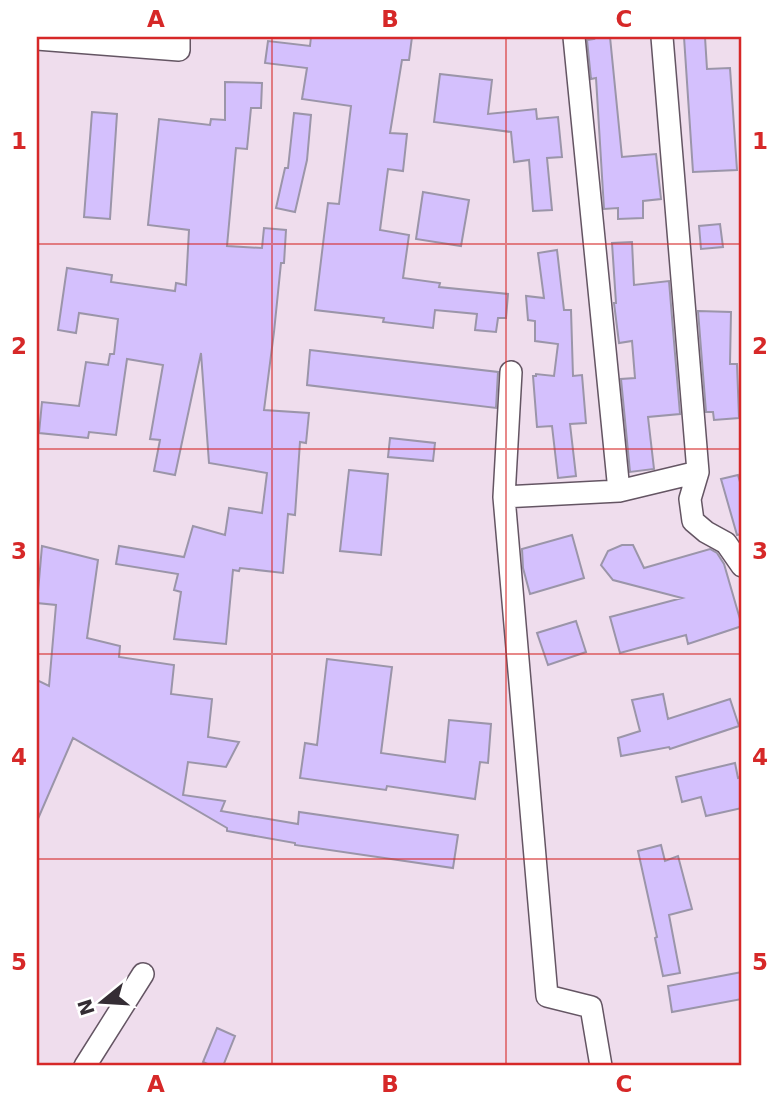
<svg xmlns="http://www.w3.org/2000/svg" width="779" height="1103" viewBox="0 0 779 1103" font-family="'DejaVu Sans',sans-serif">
<rect width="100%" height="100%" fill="#efdded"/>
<path fill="#d4c0fd" stroke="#9b95a9" stroke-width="2" d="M311,37H412L409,60H402L390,133L407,134L403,171L388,169L380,230L409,235L403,278L440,283L439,287L508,294L506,318H498L496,332L475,330L477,314L435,310L433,328L383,322L384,318L315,310L328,203L339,204L351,106L302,99L307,68L265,63L268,41L310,46Z
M593,37H610L622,157L656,154L661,199L643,201V218L618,219V208L604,209L596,78L591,79L587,40L594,39Z
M684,37H705L707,69L730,68L737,170L693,172Z
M440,74L492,80L488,114L536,109L537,119L558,117L562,157L547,158L552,210L533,211L529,160L514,162L511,132L434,122Z
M225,82L262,83L261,108H251L247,149L236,148L227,246L262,248L264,228L286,230L284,263H281L274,332L264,410L309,413L306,443L300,442L295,515L288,514L283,573L240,568L239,571L233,570L226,644L174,639L181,592L174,590L178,574L116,564L119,546L184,557L193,526L225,535L229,508L262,513L267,473L209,463L201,353L175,475L154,471L160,440L150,439L163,365L127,359L116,435L89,432L88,438L39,433L42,402L79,406L86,362L108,365L110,354H114L118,319L79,313L76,333L58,330L67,268L112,275L111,282L175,291L176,283L186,285L189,230L148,225L159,119L210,125L211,119L225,120Z
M92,112L117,114L110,219L84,217Z
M294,113L311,115L307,160L295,212L276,208L285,168H288Z
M423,192L469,200L461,246L416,239Z
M720,224L723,247L701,249L699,226Z
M632,242L634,285L669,281L680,414L648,417L654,469L630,472L621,379L635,378L632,341L619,343L614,303H616L612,243Z
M557,250L564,310H571L573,376L582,375L586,423L570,424L576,476L558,478L552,426L537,427L533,376H536V374L554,376L558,344L535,341V321L528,320L526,296L544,298L538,253Z
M698,311L731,312L730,364H737L739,418L714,420L713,412H706Z
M310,350L498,372L496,408L307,385Z
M390,438L435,443L433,461L388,457Z
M349,470L388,474L381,555L340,551Z
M738,475L742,489V534L737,535L721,479Z
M572,535L584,578L530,594L523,568L522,549Z
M622,545H633L644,568L710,549L717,553L724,564L742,626L688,644L686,635L620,653L610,617L682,598L613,580L601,565L608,551Z
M42,546L98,560L87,638L120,646L119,657L174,665L171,694L212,699L208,737L239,742L226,767L188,762L183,795L225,801L221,811L298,824L299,812L458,835L453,868L295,845V843L227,831V828L73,738L37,821V680L49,686L56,605L37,603Z
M576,621L586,652L548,665L537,633Z
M327,659L392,667L381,753L445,762L449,720L491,724L488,763L480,762L475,799L387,786L386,790L300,778L305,743L317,745Z
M663,694L668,719L730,699L739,726L670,749L669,747L621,756L618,738L640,731L632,700Z
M735,763L738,778L742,777V808L706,816L701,797L682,802L676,777Z
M661,845L665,861L678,856L692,909L669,915L680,973L663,976L655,938L657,937L638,851Z
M742,972V999L672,1012L668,986Z
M217,1028L235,1036L223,1066H212L203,1062Z"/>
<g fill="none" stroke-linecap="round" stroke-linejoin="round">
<g stroke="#645563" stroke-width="24">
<path id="minor" d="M574,37L619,491
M37,39L179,50V37
M511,372L504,497L547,996L591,1007L601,1066
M698,472L690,499L693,521L706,532L726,543L742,566
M504,497L619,491L698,472L662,37
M85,1066L143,974"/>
</g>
<use href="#minor" stroke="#fff" stroke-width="21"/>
</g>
<path fill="none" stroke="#d62828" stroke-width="2" stroke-opacity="0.55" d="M272,37V1066M506,37V1066M37,244H742M37,449H742M37,654H742M37,859H742"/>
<rect width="779" height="1103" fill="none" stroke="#ffffff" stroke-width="77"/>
<g transform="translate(102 1002) rotate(252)" stroke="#ffffff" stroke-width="5" paint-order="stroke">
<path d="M0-5L12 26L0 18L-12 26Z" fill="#342d34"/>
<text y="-10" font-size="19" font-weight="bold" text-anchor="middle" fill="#342d34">N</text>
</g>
<rect x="38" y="38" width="702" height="1026" fill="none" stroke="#d62828" stroke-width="2.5"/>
<g font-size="23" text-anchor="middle" font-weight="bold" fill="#d62828">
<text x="156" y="27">A</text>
<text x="390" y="27">B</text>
<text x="624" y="27">C</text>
<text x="19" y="149">1</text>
<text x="760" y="149">1</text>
<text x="19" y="354">2</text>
<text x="760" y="354">2</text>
<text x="19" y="559">3</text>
<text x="760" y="559">3</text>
<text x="19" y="765">4</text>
<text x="760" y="765">4</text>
<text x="19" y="970">5</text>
<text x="760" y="970">5</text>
<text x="156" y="1092">A</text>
<text x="390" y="1092">B</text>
<text x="624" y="1092">C</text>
</g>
</svg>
